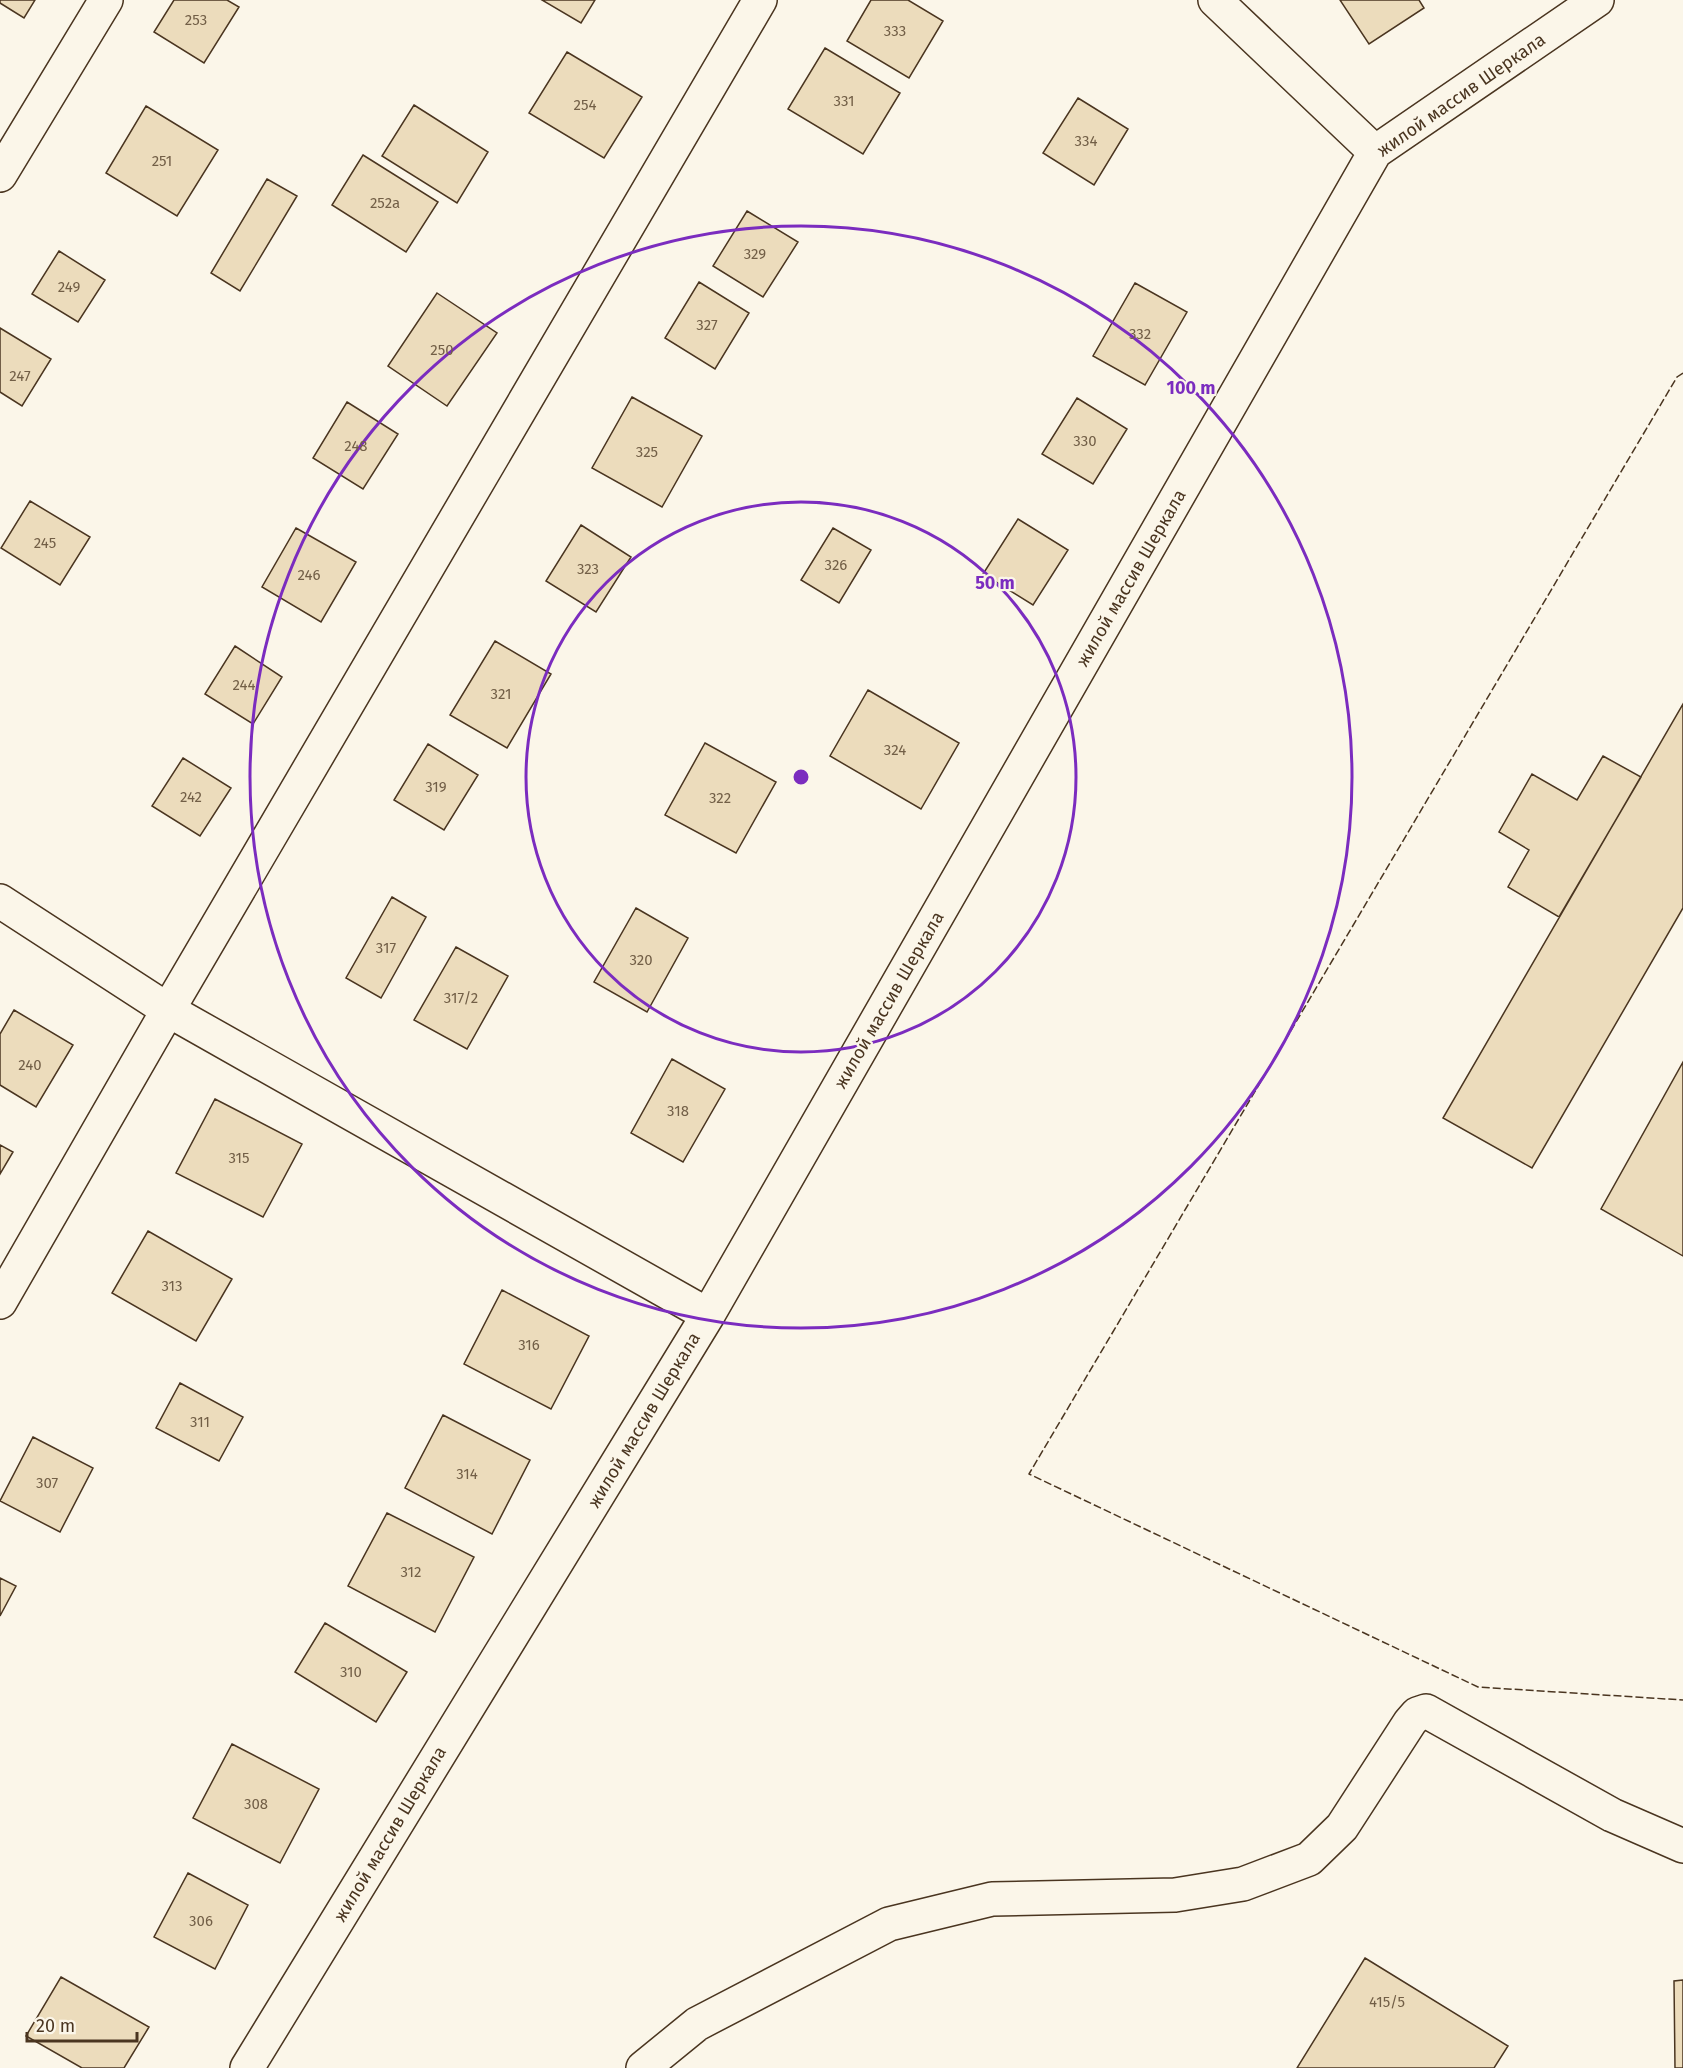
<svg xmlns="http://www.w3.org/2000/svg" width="1683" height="2068" viewBox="0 0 1683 2068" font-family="'Fira Sans',sans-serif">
<rect width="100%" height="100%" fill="#fbf6e9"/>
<path fill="#ecdcbc" stroke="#4a3520" stroke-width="1.5" d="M0,0H35L24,18L0,3Z
M174,0H227L239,7L204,63L154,32Z
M542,0H595L581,23Z
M871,0H908L943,21L909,78L847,41Z
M1340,0H1419L1424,8L1369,44Z
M825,48L900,93L863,154L788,109Z
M567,52L642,97L604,158L529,113Z
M1078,98L1128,129L1094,185L1043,153Z
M414,105L488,152L457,203L382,156Z
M146,106L218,150L177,216L106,173Z
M363,155L438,202L406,252L332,205Z
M267,179L297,196L240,291L211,273Z
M747,211L798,242L763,297L713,266Z
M59,251L105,280L78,322L32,294Z
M699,282L749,313L715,369L665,338Z
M1135,283L1187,312L1145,385L1093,356Z
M437,293L497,333L447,406L388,366Z
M0,328L51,359L22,406L0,392Z
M632,397L702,436L662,507L592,468Z
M1077,398L1127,429L1093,484L1042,454Z
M347,402L398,434L363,489L313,458Z
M30,501L90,537L60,585L1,548Z
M1018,519L1068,550L1033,605L983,574Z
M581,525L631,557L596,612L546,581Z
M296,528L356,562L321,622L262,587Z
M833,528L871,550L839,603L801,580Z
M495,641L551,674L507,748L450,715Z
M235,646L282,677L253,724L205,694Z
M868,690L959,743L921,809L830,756Z
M1683,704V908L1532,1168L1443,1118Z
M705,743L776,782L736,853L665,815Z
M428,744L478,775L444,830L394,800Z
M1603,756L1641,777L1559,917L1508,887L1529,850L1499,832L1532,774L1577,800Z
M183,758L231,788L200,836L152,806Z
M392,897L426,917L381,998L346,978Z
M636,908L688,938L647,1012L594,982Z
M456,947L508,976L467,1049L414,1020Z
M14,1010L73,1045L36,1107L0,1085V1034Z
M672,1059L725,1089L683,1162L631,1133Z
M1683,1062V1256L1601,1209Z
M215,1099L302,1144L263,1217L176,1173Z
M0,1145L13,1152L0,1174Z
M148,1231L232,1279L196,1341L112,1293Z
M502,1290L589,1336L551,1409L464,1364Z
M180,1383L243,1417L219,1461L156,1428Z
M443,1415L530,1460L492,1534L405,1488Z
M33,1437L93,1468L60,1532L0,1501Z
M387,1513L474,1557L435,1632L348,1586Z
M0,1578L16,1586L0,1616Z
M325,1623L407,1672L376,1722L295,1672Z
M232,1744L319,1789L280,1863L193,1818Z
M188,1873L248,1905L215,1969L154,1937Z
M1365,1958L1508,2046L1494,2068H1297Z
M61,1977L149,2027L124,2068H82L26,2036Z
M1683,1980V2068H1675L1674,1981Z"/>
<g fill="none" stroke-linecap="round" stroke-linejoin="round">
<g stroke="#4a3520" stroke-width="36">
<path id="street" d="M1215,0L1375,152
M0,175L106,0
M0,901L168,1010L708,1315
M0,1302L168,1010L760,0
M247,2068L708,1315L1375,152L1597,0
M643,2068L697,2024L889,1924L992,1899L1175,1895L1243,1884L1309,1859L1342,1827L1410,1722L1417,1714L1426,1711L1612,1815L1683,1846"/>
</g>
<use href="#street" stroke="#fbf6e9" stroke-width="33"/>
<path stroke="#4a3520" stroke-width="1.5" stroke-dasharray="8 3" stroke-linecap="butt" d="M1683,373L1677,377L1029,1474L1478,1687L1683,1700"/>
</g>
<g fill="none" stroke="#7b2cbf" stroke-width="3">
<circle cx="801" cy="777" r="275"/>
<circle cx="801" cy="777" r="551"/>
</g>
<g text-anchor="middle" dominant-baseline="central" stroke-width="4.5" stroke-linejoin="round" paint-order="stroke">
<g font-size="15" fill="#725f47">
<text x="196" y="20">253</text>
<text x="895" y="31">333</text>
<text x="844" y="101">331</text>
<text x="585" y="105">254</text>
<text x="1086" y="141">334</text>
<text x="162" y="161">251</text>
<text x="385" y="203">252а</text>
<text x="755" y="254">329</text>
<text x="69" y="287">249</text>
<text x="707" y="325">327</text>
<text x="1140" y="334">332</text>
<text x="442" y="350">250</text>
<text x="20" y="376">247</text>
<text x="1085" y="441">330</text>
<text x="356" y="446">248</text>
<text x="647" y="452">325</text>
<text x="45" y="543">245</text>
<text x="836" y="565">326</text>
<text x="588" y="569">323</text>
<text x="309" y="575">246</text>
<text x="244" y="685">244</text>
<text x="501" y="694">321</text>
<text x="895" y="750">324</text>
<text x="436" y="787">319</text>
<text x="191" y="797">242</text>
<text x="720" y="798">322</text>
<text x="386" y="948">317</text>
<text x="641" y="960">320</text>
<text x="461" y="998">317/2</text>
<text x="30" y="1065">240</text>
<text x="678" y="1111">318</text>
<text x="239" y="1158">315</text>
<text x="172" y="1286">313</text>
<text x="529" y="1345">316</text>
<text x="200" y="1422">311</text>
<text x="467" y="1474">314</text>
<text x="47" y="1483">307</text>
<text x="411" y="1572">312</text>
<text x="351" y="1672">310</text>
<text x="256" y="1804">308</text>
<text x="201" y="1921">306</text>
<text x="1387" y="2002">415/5</text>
</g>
<g font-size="18" fill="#4a3520" stroke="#fbf6e9">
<text transform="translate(1461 95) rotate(-35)">жилой массив Шеркала</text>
<text transform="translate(1131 578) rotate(-60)">жилой массив Шеркала</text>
<text transform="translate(889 1000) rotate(-60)">жилой массив Шеркала</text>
<text transform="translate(644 1420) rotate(-59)">жилой массив Шеркала</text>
<text transform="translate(390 1834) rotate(-59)">жилой массив Шеркала</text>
</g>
</g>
<circle cx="801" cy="777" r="9" fill="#7b2cbf" stroke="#fbf6e9" stroke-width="3"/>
<g font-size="18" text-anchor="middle" font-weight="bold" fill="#7b2cbf" stroke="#fbf6e9" stroke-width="4.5" stroke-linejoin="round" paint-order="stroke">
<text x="1191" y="394">100 m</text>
<text x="995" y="589">50 m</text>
</g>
<path d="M27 2032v9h110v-9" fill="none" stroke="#4a3520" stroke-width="3"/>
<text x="36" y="2032" font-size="18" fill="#4a3520" stroke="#fbf6e9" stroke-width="4.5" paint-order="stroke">20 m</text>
</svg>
